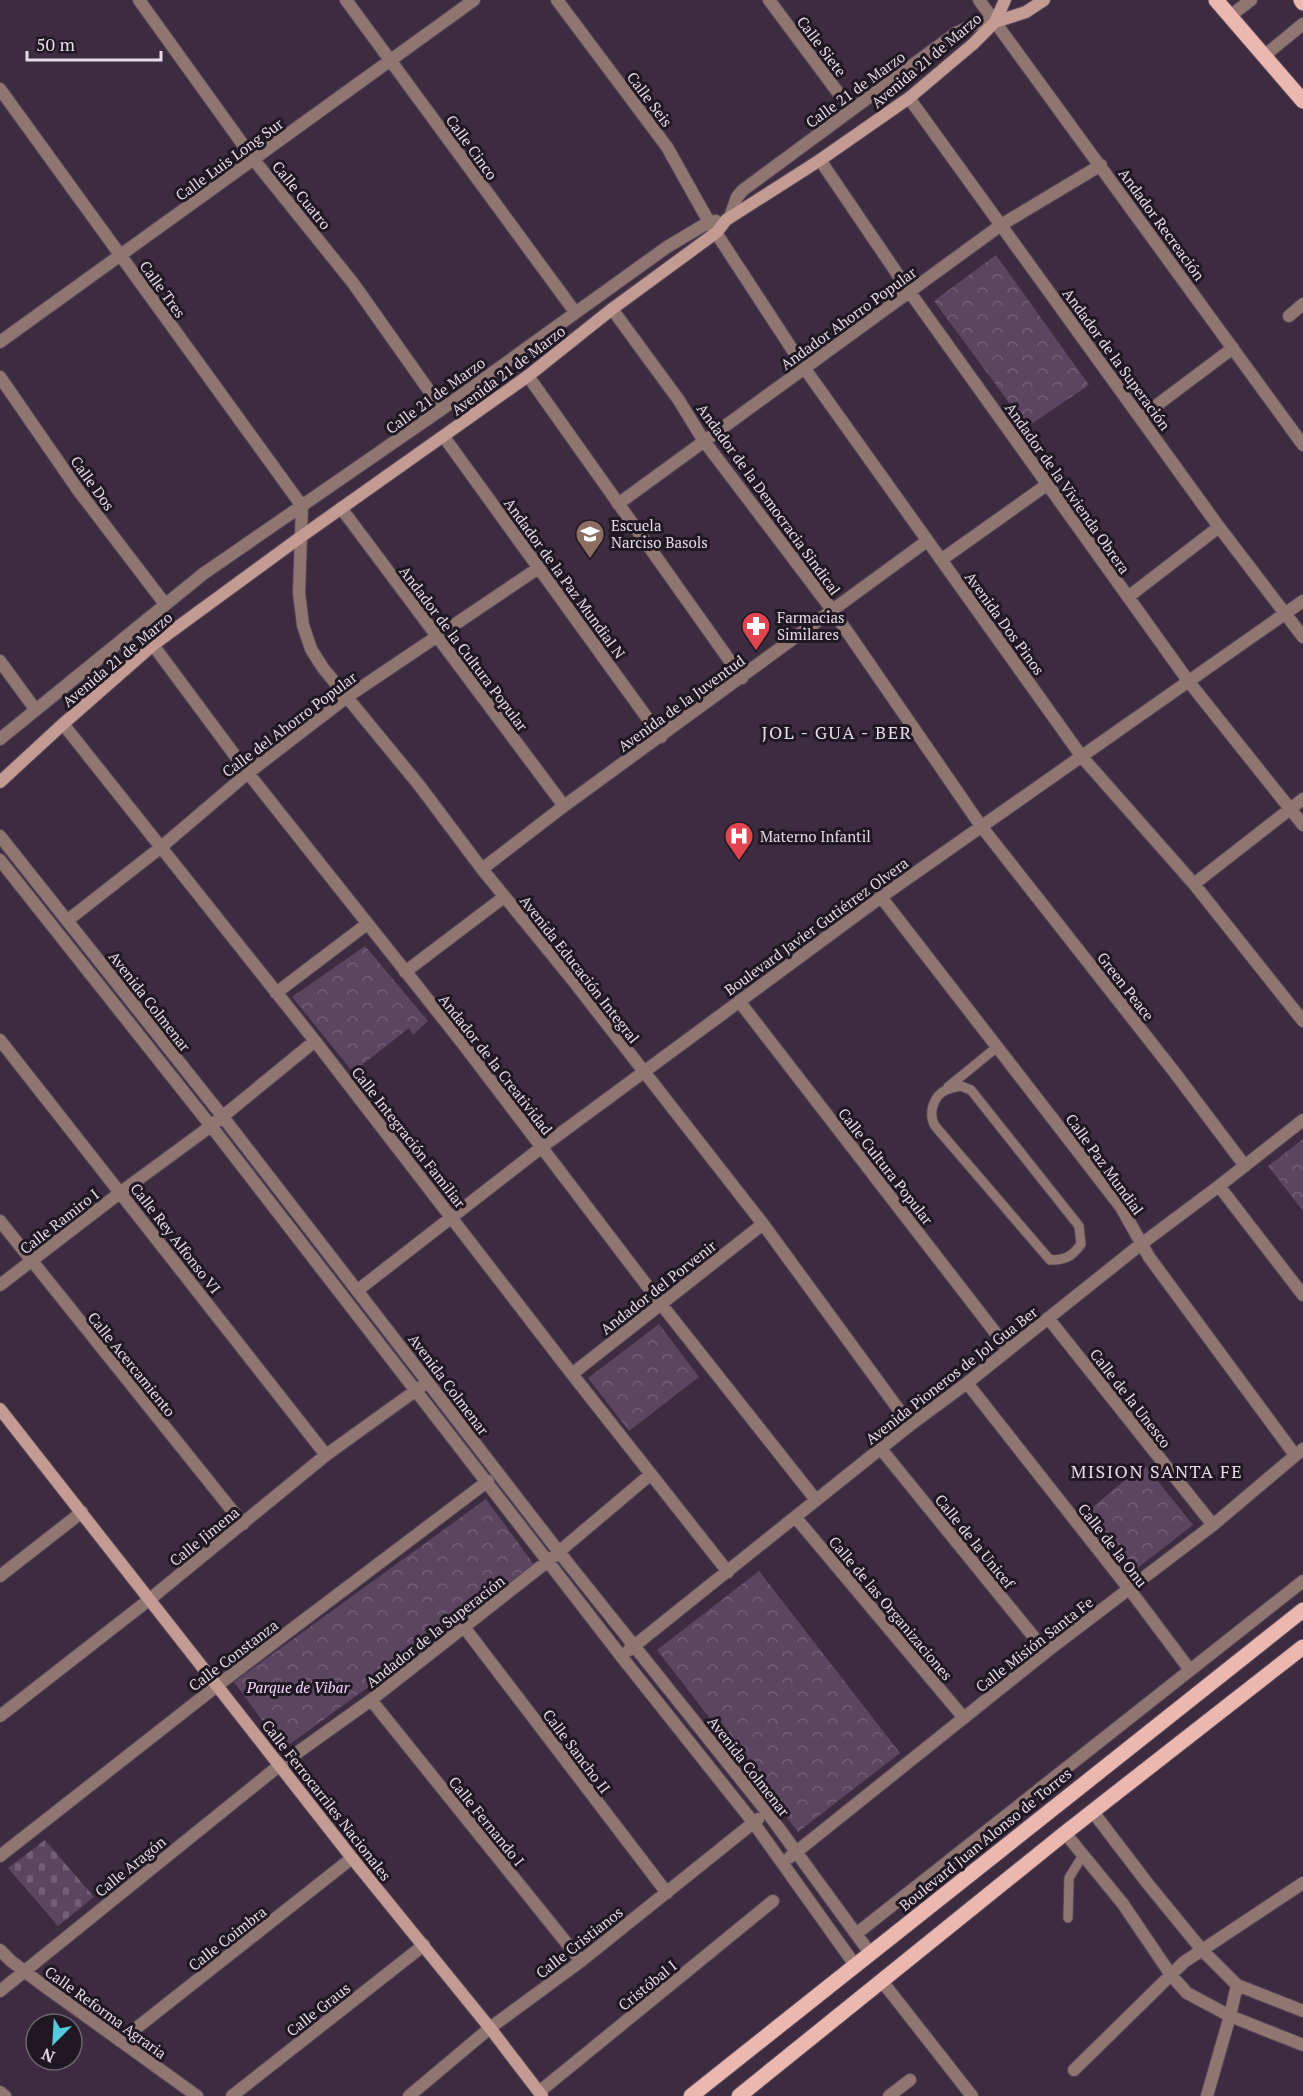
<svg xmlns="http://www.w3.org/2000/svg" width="1303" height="2096" viewBox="0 0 1303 2096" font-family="'PT Serif',serif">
<defs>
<pattern id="cemetery-stones" width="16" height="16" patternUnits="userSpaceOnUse" patternTransform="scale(1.5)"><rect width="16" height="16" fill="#5c4560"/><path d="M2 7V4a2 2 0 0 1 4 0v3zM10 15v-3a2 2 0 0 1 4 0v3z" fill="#735f77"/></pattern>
<pattern id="park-crowns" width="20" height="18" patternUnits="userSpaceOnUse" patternTransform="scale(1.5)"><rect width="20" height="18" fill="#5c4560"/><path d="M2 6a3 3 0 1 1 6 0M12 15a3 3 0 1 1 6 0" fill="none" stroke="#735f77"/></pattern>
</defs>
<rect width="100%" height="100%" fill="#3d2c40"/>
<path fill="url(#cemetery-stones)" d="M45,1840L94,1897L58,1926L8,1868Z"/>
<path fill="url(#park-crowns)" d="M996,255L1089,385L1027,427L934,301Z
M365,946L428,1021L413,1035L409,1028L353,1072L292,997Z
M1303,1139V1211L1268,1166Z
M659,1324L699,1377L629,1431L588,1378Z
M1144,1464L1193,1525L1131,1573L1088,1511Z
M486,1499L535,1566L283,1749L234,1682Z
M759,1571L900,1753L798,1832L657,1650Z"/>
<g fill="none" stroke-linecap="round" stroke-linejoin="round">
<g stroke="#58485b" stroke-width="11">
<path id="lane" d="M961,1086L971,1090L1079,1226L1081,1244C1072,1257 1065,1260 1050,1260L935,1126C928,1114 933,1096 946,1090C950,1088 957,1087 961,1086Z
M948,1087L997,1047
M1068,1918L1069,1878L1083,1855"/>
</g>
<g stroke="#58485b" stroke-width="14">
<path id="street" d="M139,0L254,160L353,283L442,409
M346,0L575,312
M557,0L667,147L709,222L805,369L1082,757L1194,884L1303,1021
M769,0L851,110
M979,0L1303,445
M1230,16L1251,0
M1264,56L1303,24
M0,89L302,506L299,593L303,625L311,649L323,668L419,785L482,869L571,978L763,1224L910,1425
M909,98L1219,527L1303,637
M820,160L909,291L1189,682L1303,825
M730,217L737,197L743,190L956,33L976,24L995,22
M612,309L678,399L704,441L833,611L981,826L1172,1069L1245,1166
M1289,316L1303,304
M0,342L474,0
M528,376L742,678
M0,377L78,490L165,604
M1141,417L1233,348
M444,437L661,737
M618,504L1001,225L1101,165
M341,508L564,806
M941,560L1048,484
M1128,597L1219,527
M153,645L248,773L460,1040L661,1304L816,1500
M0,661L35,709
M63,724L315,1041L572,1374L728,1572
M0,739L203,574L442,409L667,247L709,222L716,221
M0,836L223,1117L559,1552L767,1812L870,1953
M0,860L211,1126L621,1656L753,1822L855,1965
M482,869L564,806L927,541
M1194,884L1303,799
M881,897L1121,1207L1149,1257L1295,1455
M68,920L160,848L248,773L347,697L540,567
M405,972L504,897
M276,993L367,924
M739,1001L1008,1349
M0,1040L326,1455
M1219,1186L1303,1295
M0,1221L243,1524
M0,1285L121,1192L211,1126L315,1041
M358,1290L542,1147L881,897L1303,601
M1048,1318L1213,1525
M572,1374L763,1224
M967,1383L1130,1590L1190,1670
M881,1449L1046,1652
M796,1518L964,1718
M0,1576L82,1512
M464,1627L667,1893
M629,1650L910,1425L967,1383L1140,1245L1219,1186L1303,1120
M371,1700L581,1961
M0,1716L150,1599L326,1455L422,1386
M1093,1812L1148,1884L1202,1950L1237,1985L1303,2011
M1065,1833L1123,1904L1171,1975L1187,1993L1230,2016L1303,2045
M0,1856L218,1685L488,1481
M790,1857L1046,1652L1213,1525L1303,1449
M856,1934L1303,1581
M0,1950L11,1961L40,1983L197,2096
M881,1980L972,2096
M0,1991L280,1765L371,1700L548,1561L651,1474
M120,2041L352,1858
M1074,2070L1184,1962L1303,1883
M0,2092L5,2096
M539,2092L773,1901
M232,2096L424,1945
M409,2096L490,2028L581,1961L758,1819
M889,2096L910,2080
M1207,2096L1230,2016L1237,1985"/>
</g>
<g stroke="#58485b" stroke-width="14">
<path id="secondary" d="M995,22L1005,0
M0,782L63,724L153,645L302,536L528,376L612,309L717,232L726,220L820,160L909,98L973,44L995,22L1026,12L1044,0
M0,1409L352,1858L490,2028L542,2096"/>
</g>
<g stroke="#58485b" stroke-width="17">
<path id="primary" d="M1216,0L1303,101
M1301,0L1303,3
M691,2096L1303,1610
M739,2096L1065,1833L1303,1647"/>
</g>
<use href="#lane" stroke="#8f7671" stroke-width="9"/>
<use href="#street" stroke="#8f7671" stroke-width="12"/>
<use href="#secondary" stroke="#c39b93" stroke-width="12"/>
<use href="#primary" stroke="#ebb7ae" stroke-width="15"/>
</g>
<defs>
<g id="school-pin" transform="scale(1.5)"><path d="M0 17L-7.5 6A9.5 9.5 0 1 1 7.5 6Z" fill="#8d6e63" stroke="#1f1721"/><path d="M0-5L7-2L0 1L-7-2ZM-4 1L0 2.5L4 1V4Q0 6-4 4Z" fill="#fff"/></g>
<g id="pharmacy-pin" transform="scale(1.5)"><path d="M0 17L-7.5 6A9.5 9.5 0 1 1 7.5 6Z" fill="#e0444e" stroke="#1f1721"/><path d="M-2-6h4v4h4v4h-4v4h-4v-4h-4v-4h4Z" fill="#fff"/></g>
<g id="hospital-pin" transform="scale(1.5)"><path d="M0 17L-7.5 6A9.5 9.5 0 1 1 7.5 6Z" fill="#e0444e" stroke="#1f1721"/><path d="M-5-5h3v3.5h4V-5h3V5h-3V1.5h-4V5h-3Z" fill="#fff"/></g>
</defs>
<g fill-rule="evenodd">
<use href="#school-pin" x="590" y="534"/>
<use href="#pharmacy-pin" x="756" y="626"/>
<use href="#hospital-pin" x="739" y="836"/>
</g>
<g text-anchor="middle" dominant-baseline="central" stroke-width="6" stroke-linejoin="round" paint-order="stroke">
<g font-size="15" fill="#e4d9e6" stroke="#1f1721">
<text transform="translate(822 46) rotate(53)">Calle Siete</text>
<text transform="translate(926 60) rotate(-40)">Avenida 21 de Marzo</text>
<text transform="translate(855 89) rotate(-36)">Calle 21 de Marzo</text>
<text transform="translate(650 99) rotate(53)">Calle Seis</text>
<text transform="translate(472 147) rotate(54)">Calle Cinco</text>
<text transform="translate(229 159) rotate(-36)">Calle Luis Long Sur</text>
<text transform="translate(302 195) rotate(51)">Calle Cuatro</text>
<text transform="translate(1162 224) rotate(54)">Andador Recreación</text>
<text transform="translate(163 289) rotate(54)">Calle Tres</text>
<text transform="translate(848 318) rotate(-36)">Andador Ahorro Popular</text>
<text transform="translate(1117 359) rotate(54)">Andador de la Superación</text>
<text transform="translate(508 370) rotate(-37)">Avenida 21 de Marzo</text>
<text transform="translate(435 395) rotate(-36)">Calle 21 de Marzo</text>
<text transform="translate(93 483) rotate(54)">Calle Dos</text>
<text transform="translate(1068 488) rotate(55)">Andador de la Vivienda Obrera</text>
<text transform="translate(769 499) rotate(54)">Andador de la Democracia Sindical</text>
<text transform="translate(565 578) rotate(54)">Andador de la Paz Mundial N</text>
<text transform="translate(1005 623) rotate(54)">Avenida Dos Pinos</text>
<text transform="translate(464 648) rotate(53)">Andador de la Cultura Popular</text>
<text transform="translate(117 659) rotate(-40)">Avenida 21 de Marzo</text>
<text transform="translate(681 703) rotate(-36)">Avenida de la Juventud</text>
<text transform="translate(289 724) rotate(-37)">Calle del Ahorro Popular</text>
<text transform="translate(816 926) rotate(-36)">Boulevard Javier Gutiérrez Olvera</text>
<text transform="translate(580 969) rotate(52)">Avenida Educación Integral</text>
<text transform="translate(1126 986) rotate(52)">Green Peace</text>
<text transform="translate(150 1001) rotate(52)">Avenida Colmenar</text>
<text transform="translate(496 1064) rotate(52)">Andador de la Creatividad</text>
<text transform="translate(409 1137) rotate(52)">Calle Integración Familiar</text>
<text transform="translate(1105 1164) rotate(54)">Calle Paz Mundial</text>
<text transform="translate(886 1166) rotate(52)">Calle Cultura Popular</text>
<text transform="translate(59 1221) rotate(-38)">Calle Ramiro I</text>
<text transform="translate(176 1238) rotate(52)">Calle Rey Alfonso VI</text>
<text transform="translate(658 1287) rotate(-38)">Andador del Porvenir</text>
<text transform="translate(132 1364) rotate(51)">Calle Acercamiento</text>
<text transform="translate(951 1375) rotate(-38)">Avenida Pioneros de Jol Gua Ber</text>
<text transform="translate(449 1384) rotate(53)">Avenida Colmenar</text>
<text transform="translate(1131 1398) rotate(52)">Calle de la Unesco</text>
<text transform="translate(204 1536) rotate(-39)">Calle Jimena</text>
<text transform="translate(975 1541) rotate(51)">Calle de la Unicef</text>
<text transform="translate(1113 1545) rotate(52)">Calle de la Onu</text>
<text transform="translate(891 1608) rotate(50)">Calle de las Organizaciones</text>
<text transform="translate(435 1631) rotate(-38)">Andador de la Superación</text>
<text transform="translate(1034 1644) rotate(-38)">Calle Misión Santa Fe</text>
<text transform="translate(233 1655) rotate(-37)">Calle Constanza</text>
<text transform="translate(577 1751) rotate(53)">Calle Sancho II</text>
<text transform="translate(749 1766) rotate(52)">Avenida Colmenar</text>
<text transform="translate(327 1800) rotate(52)">Calle Ferrocarriles Nacionales</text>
<text transform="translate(487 1821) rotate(51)">Calle Fernando I</text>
<text transform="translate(985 1839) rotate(-39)">Boulevard Juan Alonso de Torres</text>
<text transform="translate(130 1866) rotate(-39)">Calle Aragón</text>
<text transform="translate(227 1938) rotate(-38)">Calle Coimbra</text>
<text transform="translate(579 1942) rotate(-38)">Calle Cristianos</text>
<text transform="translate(647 1985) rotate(-39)">Cristóbal I</text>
<text transform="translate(318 2009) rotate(-38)">Calle Graus</text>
<text transform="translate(106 2012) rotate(36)">Calle Reforma Agraria</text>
</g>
<g font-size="15" fill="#e4d9e6" stroke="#1f1721" text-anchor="start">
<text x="611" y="525">Escuela<tspan x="611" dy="17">Narciso Basols</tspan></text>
<text x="777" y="617">Farmacias<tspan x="777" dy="17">Similares</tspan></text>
<text x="760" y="836">Materno Infantil</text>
</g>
<g font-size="15" font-style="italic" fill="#f6d6fc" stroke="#1f1721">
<text x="298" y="1687">Parque de Vibar</text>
</g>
<g font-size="18" letter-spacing="1.5" fill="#e4d9e6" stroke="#1f1721">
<text x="837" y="732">JOL - GUA - BER</text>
<text x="1157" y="1471">MISION SANTA FE</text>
</g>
</g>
<g transform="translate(54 2042) rotate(204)"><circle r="28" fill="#1f1721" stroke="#6e6570" stroke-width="1.5"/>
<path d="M0-4.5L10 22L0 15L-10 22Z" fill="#55cadf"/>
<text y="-9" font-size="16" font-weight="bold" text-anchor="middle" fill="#e4d9e6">N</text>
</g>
<path d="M27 51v9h134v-9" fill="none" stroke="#e4d9e6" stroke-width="3"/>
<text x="36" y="51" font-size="18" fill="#e4d9e6" stroke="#1f1721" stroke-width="4.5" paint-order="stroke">50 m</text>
</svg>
